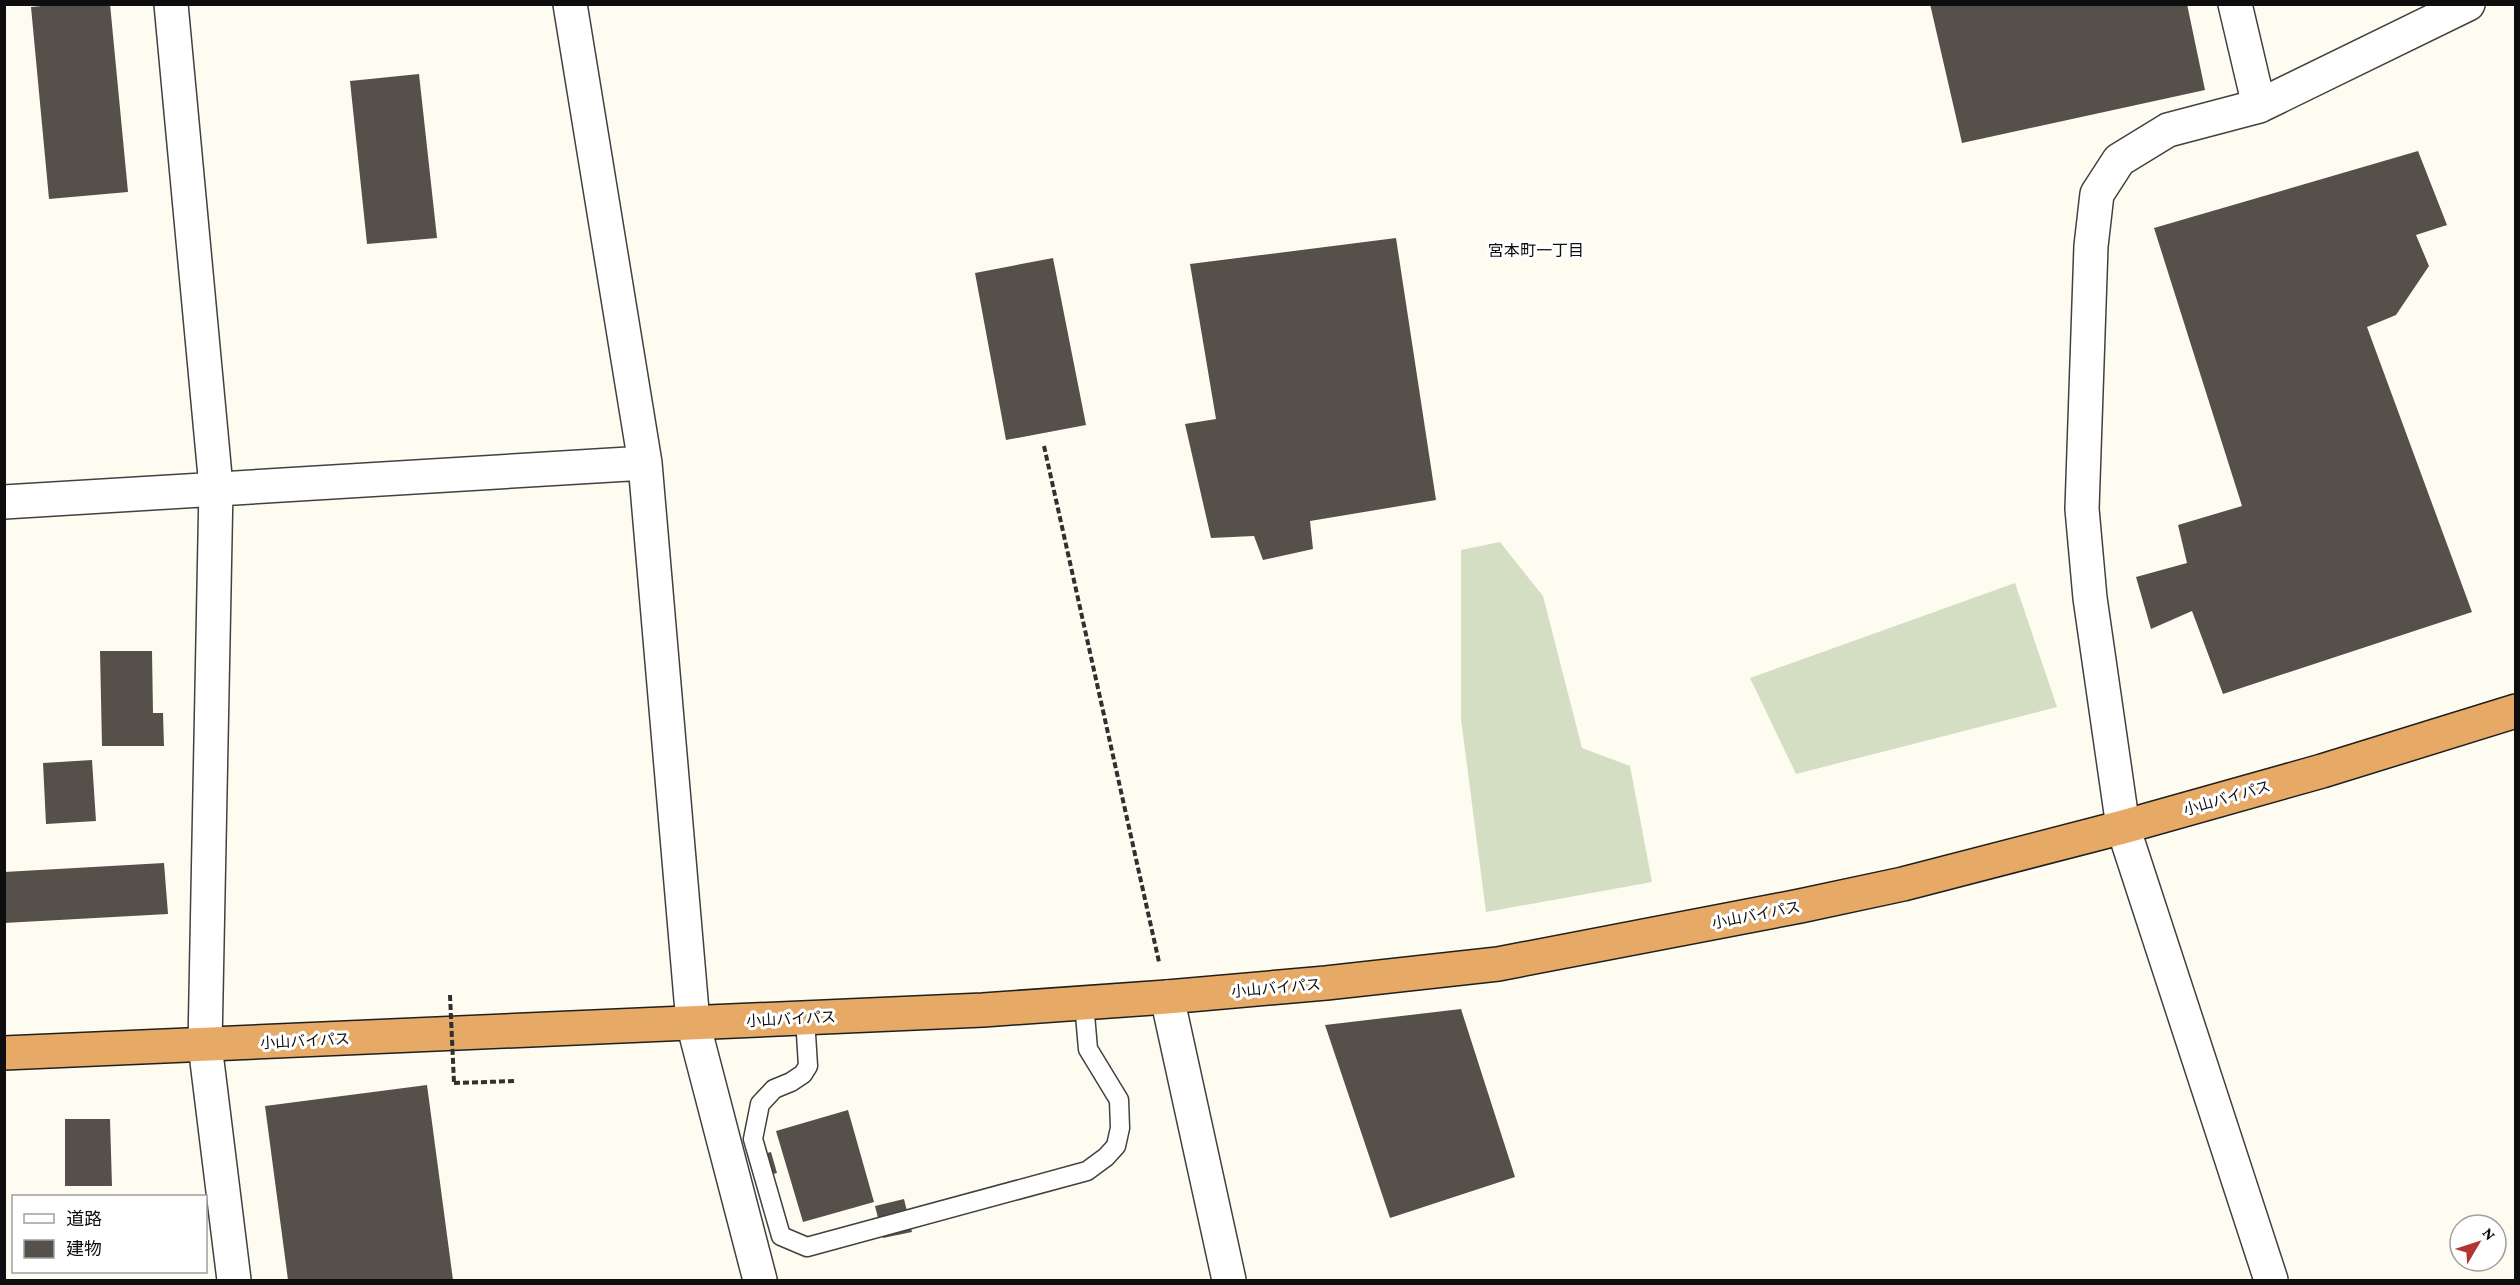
<svg xmlns="http://www.w3.org/2000/svg" width="2520" height="1285" viewBox="0 0 2520 1285" font-family="'Crimson Pro','Noto Sans JP',serif">
<rect width="100%" height="100%" fill="#fefcf0"/>
<path fill="#d3dec3" d="M1500,542L1543,596L1582,748L1630,766L1652,882L1486,912L1461,719V550Z
M2015,583L2057,707L1796,774L1750,678Z"/>
<path fill="#56504b" d="M62,4H110L128,192L49,199L31,7Z
M1930,4H2187L2205,90L1962,143Z
M419,74L437,238L367,244L350,81Z
M2418,151L2447,225L2416,235L2429,266L2396,315L2367,327L2472,612L2223,694L2192,611L2151,629L2136,577L2187,563L2178,525L2242,506L2154,228Z
M1396,238L1436,500L1310,521L1313,549L1263,560L1254,536L1211,538L1185,424L1216,419L1190,264Z
M1053,258L1086,425L1006,440L975,273Z
M100,651H152L153,713H163L164,746H102Z
M92,760L96,821L46,824L43,763Z
M164,863L168,914L4,923V872Z
M1461,1009L1515,1177L1390,1218L1325,1025Z
M427,1085L453,1280H288L265,1106Z
M848,1110L874,1202L803,1222L776,1131Z
M65,1119H110L112,1186H65Z
M771,1152L777,1173L754,1179L748,1158Z
M904,1199L912,1232L883,1238L875,1206Z"/>
<g fill="none" stroke-linecap="round" stroke-linejoin="round">
<g stroke="#414141" stroke-width="21">
<path id="lane" d="M805,1018L808,1066L803,1074L791,1082L774,1089L760,1104L753,1139L781,1236L807,1247L1087,1171L1106,1157L1116,1146L1120,1128L1119,1100L1088,1049L1084,1003"/>
</g>
<g stroke="#414141" stroke-width="36">
<path id="street" d="M171,4L216,487L205,1045L234,1280
M570,4L645,463L693,1023L760,1280
M2235,4L2259,106
M4,502L645,463
M1167,997L1229,1280
M2271,1280L2123,827L2090,598L2082,509L2091,246L2097,194L2119,160L2168,130L2259,106L2468,4"/>
</g>
<g stroke="#1f1f1f" stroke-width="36">
<path id="highway" d="M4,1053L983,1010L1167,997L1326,983L1498,964L1800,906L1903,884L2123,827L2322,771L2516,711"/>
</g>
<path stroke="#303030" stroke-width="4" stroke-dasharray="6 3" stroke-linecap="butt" d="M1044,446L1159,962
M454,1083L516,1081"/>
<use href="#lane" stroke="#fff" stroke-width="18"/>
<use href="#street" stroke="#fff" stroke-width="33"/>
<use href="#highway" stroke="#e6aa66" stroke-width="33"/>
<path stroke="#303030" stroke-width="4" stroke-dasharray="6 3" stroke-linecap="butt" d="M450,995L454,1083"/>
</g>
<g text-anchor="middle" dominant-baseline="central" stroke-width="6" stroke-linejoin="round" paint-order="stroke">
<g font-size="15" fill="#0e0e0e" stroke="#fff">
<text transform="translate(2227 798) rotate(-16)">小山バイパス</text>
<text transform="translate(1756 915) rotate(-11)">小山バイパス</text>
<text transform="translate(1276 988) rotate(-5)">小山バイパス</text>
<text transform="translate(791 1019) rotate(-3)">小山バイパス</text>
<text transform="translate(305 1041) rotate(-3)">小山バイパス</text>
</g>
<g font-size="16" fill="#0e0e0e" stroke="#fff">
<text x="1536" y="250">宮本町一丁目</text>
</g>
</g>
<rect width="2520" height="1285" fill="none" stroke="#0e0e0e" stroke-width="12"/>
<rect x="12" y="1195" width="195" height="78" fill="#ffffff" stroke="#9f9f9f" stroke-width="1.5"/>
<rect x="24" y="1214" width="30" height="9" fill="#ffffff" stroke="#9f9f9f" stroke-width="1.5"/>
<text x="66" y="1225" font-size="18" fill="#0e0e0e">道路</text>
<rect x="24" y="1240" width="30" height="18" fill="#56504b" stroke="#9f9f9f" stroke-width="1.5"/>
<text x="66" y="1255" font-size="18" fill="#0e0e0e">建物</text>
<g transform="translate(2478 1243) rotate(51)"><circle r="28" fill="#ffffff" stroke="#9f9f9f" stroke-width="1.5"/>
<path d="M0-4.5L10 22L0 15L-10 22Z" fill="#b13633"/>
<text y="-9" font-size="16" font-weight="bold" text-anchor="middle" fill="#0e0e0e">N</text>
</g>
</svg>
